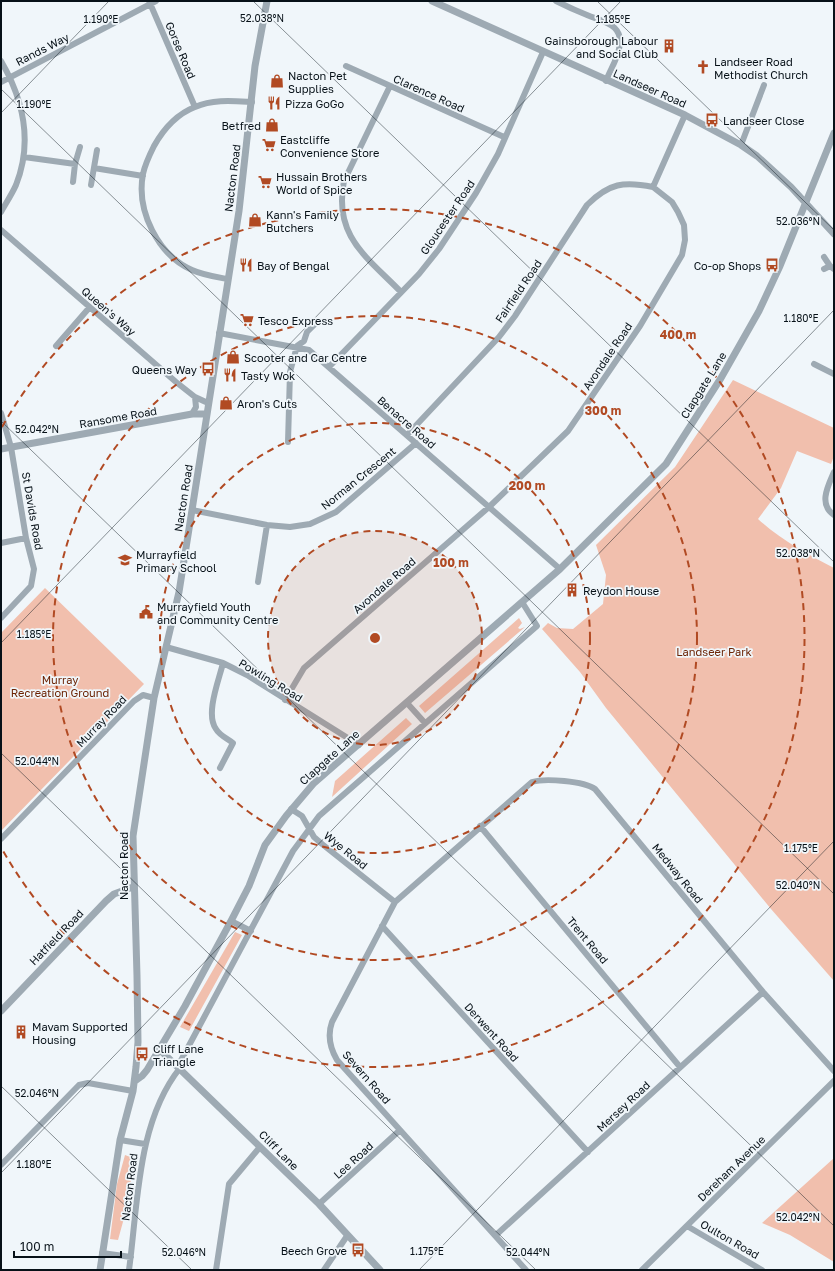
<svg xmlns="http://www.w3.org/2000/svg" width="835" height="1271" viewBox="0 0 835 1271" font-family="'Golos Text',sans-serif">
<rect width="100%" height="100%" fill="#f0f6fa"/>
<path fill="#f1bfad" d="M733,380L834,428V456L831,464L797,451L781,488L758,519C781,540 807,554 834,568V981L771,909L606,708L580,672L542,629L548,623L557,628L573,629L603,604L606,575L596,545L675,467Z
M45,588L144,684L1,831V633Z
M519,618L522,623L518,628L520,629L525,627L425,713L419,706Z
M406,718L412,724L332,797L335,781Z
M235,932L242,935L189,1031L180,1027Z
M125,1155L133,1158L129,1200L118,1240L110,1239L117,1184Z
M834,1158V1262L790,1235L762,1223Z"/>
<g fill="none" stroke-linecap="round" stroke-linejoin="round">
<path stroke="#9eaab3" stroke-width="6" d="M149,1L195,107
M556,1C566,6 577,11 587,15C603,22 625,24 619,49C617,60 610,70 606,81
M1,61C23,99 33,142 16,185C12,194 6,203 1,212
M346,66L504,137
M1,82L156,1
M390,86L344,181C333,236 367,257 401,292
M741,145L764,85
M24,157L75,164L80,147
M94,168L143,176
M73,182L75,164
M91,185L97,150
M1,230L176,382L195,397L208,403
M824,257L830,266
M824,269L830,266L834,269
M227,279C216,277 203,275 192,270C158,255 136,211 143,174C145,164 149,156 154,146C163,130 177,114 195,107C213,99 233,101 252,102
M219,333L309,350L560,569
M56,346L89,308
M814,364L834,374
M329,367L419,274L439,249L476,193L498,154L543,52
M1,413L11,447L26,538L34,569L31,586L1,618
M192,414L196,407L195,397
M407,435L499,337L515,316L587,205C609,183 624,181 653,187
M288,442L290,372L297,346L304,341L307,332L315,324
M834,472C828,486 818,504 834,515
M192,510L267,525L290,527L310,524L336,512L416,443
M1,543L26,538
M258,582L267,525
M166,647L223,663L247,675L359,745
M285,700L304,668L489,507L568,431L640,326L682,255L685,240L684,225L678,212L672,202L653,187L685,115
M407,703L425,723
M220,768L233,743C228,739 219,735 216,729C205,714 219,680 223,663
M291,809L302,816L314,837L322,844L395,902
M480,826L680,1067
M1,839L134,701L143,695L154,698
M231,921L251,931
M382,926L588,1152
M178,1066L293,851L319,816L537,626L522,602
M120,1140L145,1144
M1,1165L79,1085L88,1083L133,1091
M319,1204L400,1130
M687,1226L762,1270
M496,1235L763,992
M102,1253L131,1257
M129,1270C138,1204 137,1122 180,1068
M216,1270L229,1184L260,1147
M324,1270L347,1236
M526,1270L337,1060C330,1048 327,1036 332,1022L395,902L532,782C545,778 584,781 595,789L763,992L834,1071
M642,1270L834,1081"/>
<path stroke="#9eaab3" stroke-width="7" d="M432,1L685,115L741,145L757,156L791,187L834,234
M1,449L192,414H207
M1,1011L106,901L114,894L133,887
M159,1049L319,1204L380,1270
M135,1081L142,1076L147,1070L185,1006L231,921L249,886L265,845L286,816L314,783L560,569L666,464L721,378L759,311L780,266L834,133
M100,1270L120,1140L133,1091L136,1067L138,1042L137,976L133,836L154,698L179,592L192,510L239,211L255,66L267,1"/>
</g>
<path fill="none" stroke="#071118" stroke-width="1" stroke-opacity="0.45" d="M253,1L834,562M597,1L834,230M1,89L834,894M1,113L109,1M1,421L834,1226M1,643L621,1M1,753L536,1270M1,1086L192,1270M1,1173L834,310M419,1270L834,841"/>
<circle cx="375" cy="638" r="107" fill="#b14a23" fill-opacity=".12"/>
<g fill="none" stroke="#b14a23" stroke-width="2" stroke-dasharray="7 5">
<circle cx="375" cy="638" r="107"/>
<circle cx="375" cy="638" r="215"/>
<circle cx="375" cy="638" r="322"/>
<path d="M2 427A429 429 0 1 1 2 849"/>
</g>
<defs>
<g id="building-bare" transform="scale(1.08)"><path d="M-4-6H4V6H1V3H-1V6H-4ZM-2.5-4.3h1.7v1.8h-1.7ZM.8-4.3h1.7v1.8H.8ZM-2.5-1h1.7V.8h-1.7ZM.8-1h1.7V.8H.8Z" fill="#b14a23" stroke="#f0f6fa" stroke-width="2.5" paint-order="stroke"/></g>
<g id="church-bare" transform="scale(1.08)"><path d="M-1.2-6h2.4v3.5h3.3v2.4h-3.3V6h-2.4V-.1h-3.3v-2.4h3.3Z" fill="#b14a23" stroke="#f0f6fa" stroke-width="2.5" paint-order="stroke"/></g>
<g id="shop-bare" transform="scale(1.08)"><path d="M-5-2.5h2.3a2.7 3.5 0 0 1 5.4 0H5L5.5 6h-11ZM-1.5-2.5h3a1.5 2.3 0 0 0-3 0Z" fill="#b14a23" stroke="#f0f6fa" stroke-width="2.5" paint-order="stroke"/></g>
<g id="restaurant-bare" transform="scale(1.08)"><path d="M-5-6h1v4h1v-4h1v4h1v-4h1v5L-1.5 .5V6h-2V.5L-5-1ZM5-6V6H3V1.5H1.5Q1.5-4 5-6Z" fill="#b14a23" stroke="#f0f6fa" stroke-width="2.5" paint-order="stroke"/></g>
<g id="bus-bare" transform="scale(1.08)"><path d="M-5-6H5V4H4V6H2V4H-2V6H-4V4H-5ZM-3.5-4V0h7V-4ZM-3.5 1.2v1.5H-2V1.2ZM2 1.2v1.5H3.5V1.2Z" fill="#b14a23" stroke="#f0f6fa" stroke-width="2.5" paint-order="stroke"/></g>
<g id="supermarket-bare" transform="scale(1.08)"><path d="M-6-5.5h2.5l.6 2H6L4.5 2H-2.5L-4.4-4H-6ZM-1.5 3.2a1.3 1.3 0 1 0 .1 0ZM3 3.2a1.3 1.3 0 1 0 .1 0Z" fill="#b14a23" stroke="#f0f6fa" stroke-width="2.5" paint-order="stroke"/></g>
<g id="school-bare" transform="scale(1.08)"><path d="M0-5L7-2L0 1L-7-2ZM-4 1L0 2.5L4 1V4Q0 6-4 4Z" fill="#b14a23" stroke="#f0f6fa" stroke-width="2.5" paint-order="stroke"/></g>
<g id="civic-bare" transform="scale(1.08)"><path d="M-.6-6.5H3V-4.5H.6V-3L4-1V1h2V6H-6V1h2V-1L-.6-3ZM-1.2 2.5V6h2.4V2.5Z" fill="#b14a23" stroke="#f0f6fa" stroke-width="2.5" paint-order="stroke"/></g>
</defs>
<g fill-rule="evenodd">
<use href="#building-bare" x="669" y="46"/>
<use href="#church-bare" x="703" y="67"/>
<use href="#shop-bare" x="277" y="81"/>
<use href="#restaurant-bare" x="274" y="103"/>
<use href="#bus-bare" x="712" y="120"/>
<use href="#shop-bare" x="272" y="125"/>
<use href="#supermarket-bare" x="269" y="145"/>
<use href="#supermarket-bare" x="265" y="182"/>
<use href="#shop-bare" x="255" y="220"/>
<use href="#restaurant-bare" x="246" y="265"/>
<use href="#bus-bare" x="772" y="265"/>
<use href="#supermarket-bare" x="247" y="320"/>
<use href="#shop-bare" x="233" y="357"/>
<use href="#bus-bare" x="208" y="369"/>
<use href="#restaurant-bare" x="230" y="375"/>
<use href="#shop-bare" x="226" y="403"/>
<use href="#school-bare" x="125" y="560"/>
<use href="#building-bare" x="572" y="590"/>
<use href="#civic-bare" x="146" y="612"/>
<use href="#building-bare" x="21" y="1032"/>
<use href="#bus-bare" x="142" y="1054"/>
<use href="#bus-bare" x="358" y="1250"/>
</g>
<g text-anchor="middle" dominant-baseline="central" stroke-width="3.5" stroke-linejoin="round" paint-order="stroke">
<g font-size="11" fill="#071118" stroke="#f0f6fa" text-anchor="start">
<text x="658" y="40" text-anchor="end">Gainsborough Labour<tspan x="658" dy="13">and Social Club</tspan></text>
<text x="714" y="61">Landseer Road<tspan x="714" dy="13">Methodist Church</tspan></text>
<text x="288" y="75">Nacton Pet<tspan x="288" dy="13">Supplies</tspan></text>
<text x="285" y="103">Pizza GoGo</text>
<text x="723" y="120">Landseer Close</text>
<text x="261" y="125" text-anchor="end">Betfred</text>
<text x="280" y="139">Eastcliffe<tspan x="280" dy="13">Convenience Store</tspan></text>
<text x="276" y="176">Hussain Brothers<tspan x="276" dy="13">World of Spice</tspan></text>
<text x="266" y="214">Kann's Family<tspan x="266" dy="13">Butchers</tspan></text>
<text x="257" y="265">Bay of Bengal</text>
<text x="761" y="265" text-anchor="end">Co-op Shops</text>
<text x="258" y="320">Tesco Express</text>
<text x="244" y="357">Scooter and Car Centre</text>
<text x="197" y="369" text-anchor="end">Queens Way</text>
<text x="241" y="375">Tasty Wok</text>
<text x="237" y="403">Aron's Cuts</text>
<text x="136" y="554">Murrayfield<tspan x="136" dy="13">Primary School</tspan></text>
<text x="583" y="590">Reydon House</text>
<text x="157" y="606">Murrayfield Youth<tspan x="157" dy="13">and Community Centre</tspan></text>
<text x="32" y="1026">Mavam Supported<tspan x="32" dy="13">Housing</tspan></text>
<text x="153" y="1048">Cliff Lane<tspan x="153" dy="13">Triangle</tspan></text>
<text x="347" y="1250" text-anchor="end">Beech Grove</text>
</g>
<g font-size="11" fill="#071118" stroke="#f0f6fa">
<text transform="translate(42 49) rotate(-27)">Rands Way</text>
<text transform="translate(181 50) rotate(67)">Gorse Road</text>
<text transform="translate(650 88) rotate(24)">Landseer Road</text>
<text transform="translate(429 93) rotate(24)">Clarence Road</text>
<text transform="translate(232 178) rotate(-83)">Nacton Road</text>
<text transform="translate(447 217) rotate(-56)">Gloucester Road</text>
<text transform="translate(518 291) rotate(-56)">Fairfield Road</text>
<text transform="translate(109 311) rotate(41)">Queen's Way</text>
<text transform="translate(607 356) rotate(-56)">Avondale Road</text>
<text transform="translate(703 385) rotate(-58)">Clapgate Lane</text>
<text transform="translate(118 417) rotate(-10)">Ransome Road</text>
<text transform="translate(407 422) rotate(41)">Benacre Road</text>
<text transform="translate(358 478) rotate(-39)">Norman Crescent</text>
<text transform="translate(183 498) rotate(-81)">Nacton Road</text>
<text transform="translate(33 511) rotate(80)">St Davids Road</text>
<text transform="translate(384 585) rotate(-41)">Avondale Road</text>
<text transform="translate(271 680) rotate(31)">Powling Road</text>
<text transform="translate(101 721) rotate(-46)">Murray Road</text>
<text transform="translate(329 757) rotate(-42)">Clapgate Lane</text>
<text transform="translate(346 850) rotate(39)">Wye Road</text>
<text transform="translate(123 866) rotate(-90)">Nacton Road</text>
<text transform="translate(678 873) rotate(51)">Medway Road</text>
<text transform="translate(56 937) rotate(-46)">Hatfield Road</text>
<text transform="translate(588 940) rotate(50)">Trent Road</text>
<text transform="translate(492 1032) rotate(48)">Derwent Road</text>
<text transform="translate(367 1077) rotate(49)">Severn Road</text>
<text transform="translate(623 1106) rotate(-43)">Mersey Road</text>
<text transform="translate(279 1150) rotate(45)">Cliff Lane</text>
<text transform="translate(353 1160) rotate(-42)">Lee Road</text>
<text transform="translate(731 1168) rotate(-44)">Dereham Avenue</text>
<text transform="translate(129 1187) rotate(-83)">Nacton Road</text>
<text transform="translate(730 1239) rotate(30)">Oulton Road</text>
</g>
<g font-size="11" fill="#6c2405" stroke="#f0f6fa">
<text x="714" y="651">Landseer Park</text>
<text x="60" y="679">Murray<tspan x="60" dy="13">Recreation Ground</tspan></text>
</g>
</g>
<g font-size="10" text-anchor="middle" fill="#071118" stroke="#f0f6fa" stroke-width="3.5" stroke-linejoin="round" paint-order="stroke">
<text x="262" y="22">52.038°N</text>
<text x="101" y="23">1.190°E</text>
<text x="613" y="23">1.185°E</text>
<text x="34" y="108">1.190°E</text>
<text x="798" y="225">52.036°N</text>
<text x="801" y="322">1.180°E</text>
<text x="37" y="433">52.042°N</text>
<text x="798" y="557">52.038°N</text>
<text x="34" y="638">1.185°E</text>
<text x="37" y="765">52.044°N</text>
<text x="801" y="852">1.175°E</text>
<text x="798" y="889">52.040°N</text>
<text x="37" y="1097">52.046°N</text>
<text x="34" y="1168">1.180°E</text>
<text x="798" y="1221">52.042°N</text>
<text x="427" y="1255">1.175°E</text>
<text x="184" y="1256">52.046°N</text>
<text x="528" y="1256">52.044°N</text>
</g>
<circle cx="375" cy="638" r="6" fill="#b14a23" stroke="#f0f6fa" stroke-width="2"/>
<g font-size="12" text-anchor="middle" font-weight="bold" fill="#b14a23" stroke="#f0f6fa" stroke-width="3.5" stroke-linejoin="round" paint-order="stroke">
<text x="678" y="339">400 m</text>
<text x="603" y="415">300 m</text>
<text x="527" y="490">200 m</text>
<text x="451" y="567">100 m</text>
</g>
<rect width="835" height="1271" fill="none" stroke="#071118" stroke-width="4"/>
<path d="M14 1251v6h107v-6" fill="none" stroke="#071118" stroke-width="2"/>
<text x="20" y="1251" font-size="12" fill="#071118" stroke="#f0f6fa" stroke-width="3" paint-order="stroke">100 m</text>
</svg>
